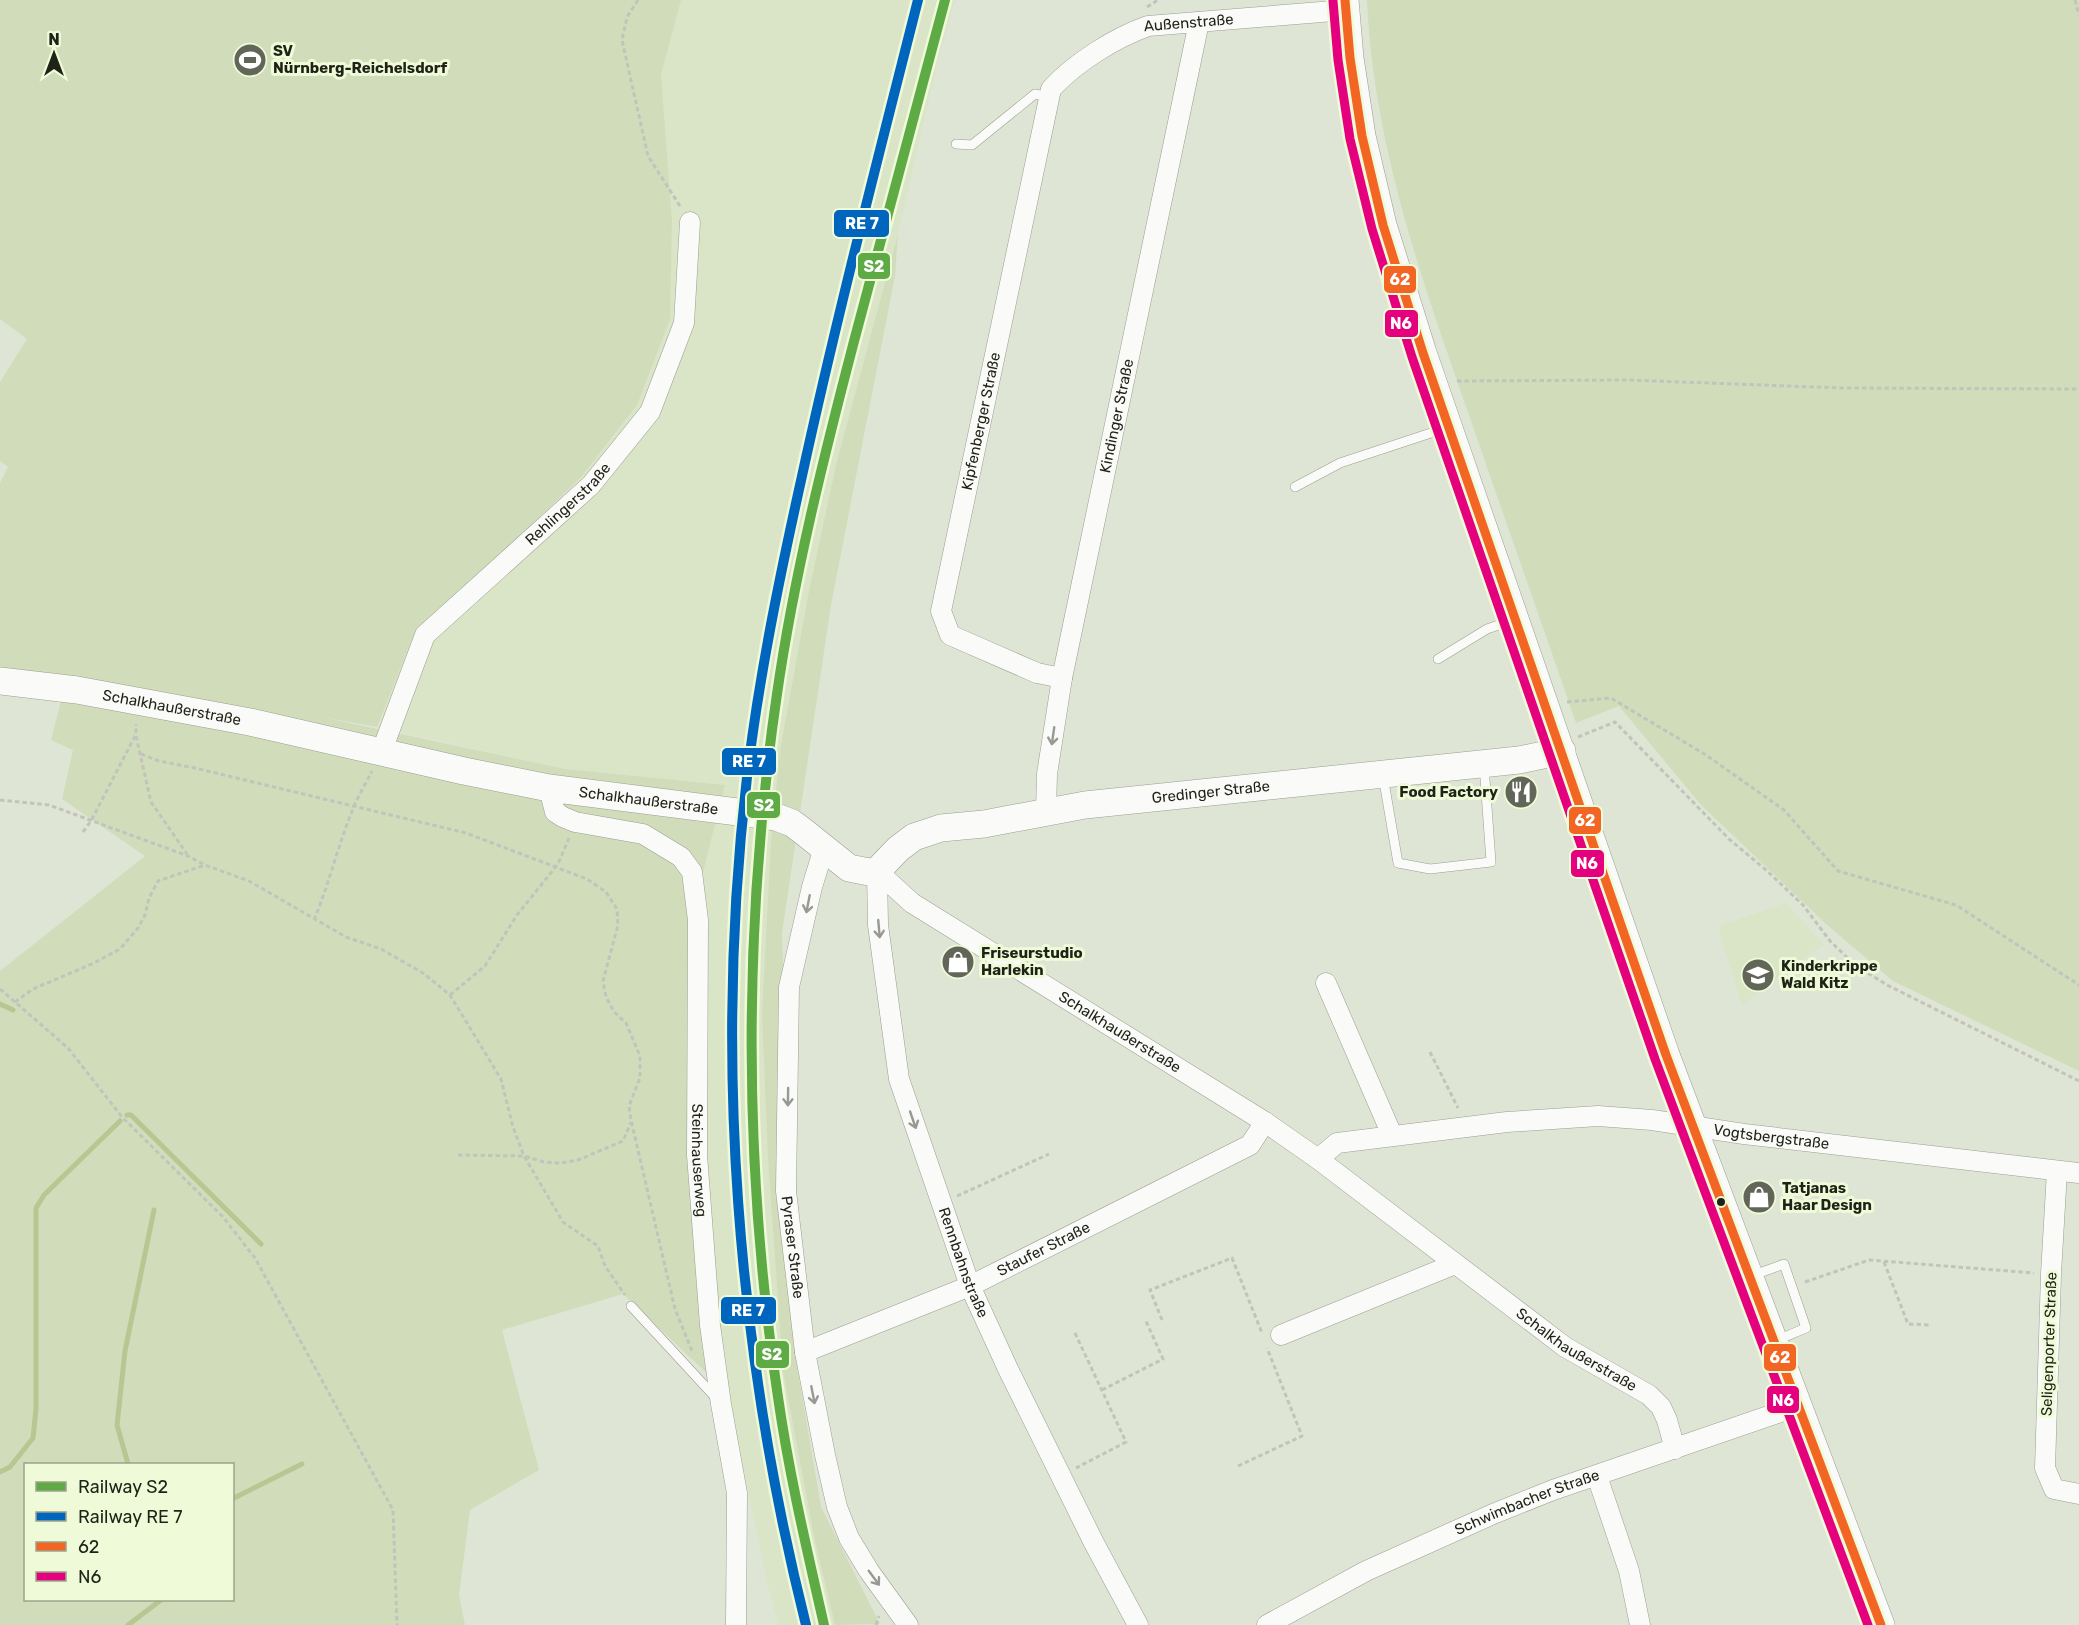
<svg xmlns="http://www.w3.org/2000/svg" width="2079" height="1625" viewBox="0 0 2079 1625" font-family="Rubik,sans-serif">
<rect width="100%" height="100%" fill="#dfe5d4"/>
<path fill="#dae4c6" d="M681,0H955L938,60L898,234L836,465L809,591L780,751L771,840L762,1014L768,1158L783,1371L814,1536L835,1625H779L767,1583L729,1396L715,1381L698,1087L700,884L725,785L565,769L377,727L411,641L581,477L637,405L670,319L672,220L661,75Z
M1785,903L1824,944L1742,1005L1718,927Z"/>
<path fill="#d1dcbb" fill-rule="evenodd" d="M0,0H681L661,75L672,220L670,319L637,405L581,477L411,641L377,727L317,716L565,769L725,785L700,884L698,1087L715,1381L623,1294L502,1330L539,1470L470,1510L459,1595L465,1625H0V971L145,856L62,799L73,750L51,740L61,701L0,672V483L8,467L0,461V382L27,339L0,319ZM26,1464H232V1600H26Z
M1367,0H2079V1071L1893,981L1825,923L1701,805L1619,706L1576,723C1541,621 1505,520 1470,418C1423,284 1373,144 1367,0Z
M898,234L895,276L831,605L782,933L794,1349L821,1507L880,1624L835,1625L814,1536L783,1371L768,1158L762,1014L771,840L780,751L809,591L836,465Z"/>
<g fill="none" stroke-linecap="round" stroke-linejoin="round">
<path stroke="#b6c792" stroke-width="5" d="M0,1004L13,1010
M127,1115H131L261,1244
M128,1464L117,1425L125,1351L154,1210
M0,1472L10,1467L33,1438L36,1409V1208L44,1195L120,1121
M232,1499L302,1464
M128,1625L161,1600"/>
<g stroke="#999e90" stroke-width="10">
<path id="lane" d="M956,144L972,145L1035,94L1050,97
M1295,487L1340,463L1446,428
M1438,659L1487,629L1513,620
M1383,776L1398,863L1430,869L1491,862L1484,765
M1751,1276L1784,1264L1806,1328L1775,1341
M631,1306L716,1398"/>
</g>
<g stroke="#999e90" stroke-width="21">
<g id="street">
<path id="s1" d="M1062,678L1037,673L950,635L941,611L1051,89C1075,63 1114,38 1148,26L1346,10"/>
<path id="s2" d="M381,753L425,635L591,485L650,412L684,323L690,222"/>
<path id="s3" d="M549,788L555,812L563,817L575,822L643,834L681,857L692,872L698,920L697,1155L710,1325L721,1404L737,1493L736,1625"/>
<path id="s4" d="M1046,811L1047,774L1062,678L1199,22"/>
<path id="s5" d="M824,848L812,887L789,987L786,1191L805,1352L825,1455L837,1507L849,1538L869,1571L908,1625"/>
<path id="s6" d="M877,871L912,903L1265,1122L1318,1159L1565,1347L1649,1395L1661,1407L1667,1420L1675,1449"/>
<path id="s7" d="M877,871L878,925L899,1079L970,1286L1009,1371L1094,1543L1138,1625"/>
<path d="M1326,983L1392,1135"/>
<path id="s8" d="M1318,1159L1337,1143L1507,1122L1598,1116L1652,1120L1744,1134L2079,1173"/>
<path d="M2057,1171L2051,1274L2045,1468L2054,1489L2079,1494"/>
<path d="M1281,1335L1455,1264"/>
<path id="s9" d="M805,1352L970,1286L1250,1145L1265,1122"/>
<path d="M1597,1476L1629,1571L1640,1625"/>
<path id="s10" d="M1267,1625L1366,1571L1493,1514L1553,1490L1798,1406"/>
</g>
</g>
<g stroke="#999e90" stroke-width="28">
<g id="secondary">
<path d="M1345,0L1350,58L1362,136L1383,225L1423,353L1666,1055L1881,1625"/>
<path id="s11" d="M0,681L77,690L250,722L464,771L549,788L776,817L792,823L804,832L849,868L869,872L877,871L898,849L914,837L941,828L984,824L1085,805L1519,760L1562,751"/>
</g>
</g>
<path stroke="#c2c4bc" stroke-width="3" stroke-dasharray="4.5 3" stroke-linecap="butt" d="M638,0L627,17L622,40L648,156L680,206
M2075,0L2079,15
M1147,7L1158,0
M1457,381L1628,380L1842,388L2079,389
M1567,702L1611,698L1706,755L1784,810L1838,871L1956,905L2079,985
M136,736L151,802L187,854
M1578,737L1615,722L1729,839L1766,870L1803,905L1830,941L1855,965L1887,985L2079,1081
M141,754L159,761L195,768L466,833L587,879L606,892L617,909L618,925L603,981L606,997L614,1012L626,1023L640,1056V1078L629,1106L631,1120L675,1309L692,1351
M0,800L49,805L188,856L205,865L249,881L346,937L381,949L423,973L450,995L501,1079L513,1127L524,1156L563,1222L598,1246L605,1266L625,1295
M83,832L91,821L136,734V724
M314,920C329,884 338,845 353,809C358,796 366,783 372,771
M0,989L68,1048L122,1117L223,1217L255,1258L393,1510L397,1625
M450,995L485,966L517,915L558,864L569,838
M15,1002L33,989L92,964L120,949L138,928L145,915L149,898L158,881L205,865
M1430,1052L1458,1108
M458,1155L524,1156L544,1162L560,1163L578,1160L623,1141L631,1122
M957,1196L1049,1154
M1884,1262L1908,1324L1931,1325
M1805,1282L1869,1260L2034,1273
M1162,1320L1150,1290L1232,1258L1262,1333
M1075,1333L1126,1442L1076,1468
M1102,1390L1163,1359L1146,1321
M1238,1466L1302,1436L1267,1348
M876,1625L879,1616"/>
<use href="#lane" stroke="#fafbf9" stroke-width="9"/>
<use href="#street" stroke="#fafbf9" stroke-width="20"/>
<use href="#secondary" stroke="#fafbf9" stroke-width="27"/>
<g stroke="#effad9" stroke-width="14">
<path id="bus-1" d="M1345,0L1350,58L1362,136L1383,225L1423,353L1666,1055L1881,1625"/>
</g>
<g stroke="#effad9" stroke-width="14">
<path id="bus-2" d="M1333,1L1338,60L1350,139L1372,229L1412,357L1655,1059L1868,1625"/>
</g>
<use href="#bus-1" stroke="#f26522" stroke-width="9"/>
<use href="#bus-2" stroke="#e5007d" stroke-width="9"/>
<g stroke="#effad9" stroke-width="15">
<path id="rail-1" d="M824,1625C807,1550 789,1474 778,1397C743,1166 743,925 777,694C794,576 823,460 853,345C883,230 914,115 945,0"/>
</g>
<g stroke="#effad9" stroke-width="15">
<path id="rail-2" d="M806,1625C737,1350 714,1059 747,777C759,676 780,575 802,476C837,316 878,158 918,0"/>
</g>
<use href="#rail-1" stroke="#5eaa44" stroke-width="10"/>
<use href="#rail-2" stroke="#0065bd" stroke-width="10"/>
</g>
<defs><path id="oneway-shaft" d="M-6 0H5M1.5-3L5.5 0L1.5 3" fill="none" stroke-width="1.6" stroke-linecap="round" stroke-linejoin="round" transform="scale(1.5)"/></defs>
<g stroke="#979993">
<use href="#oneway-shaft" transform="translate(1053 736) rotate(98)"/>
<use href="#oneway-shaft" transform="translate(808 904) rotate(101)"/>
<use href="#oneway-shaft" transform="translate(879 929) rotate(85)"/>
<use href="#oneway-shaft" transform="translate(788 1097) rotate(91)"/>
<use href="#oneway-shaft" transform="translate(913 1120) rotate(71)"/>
<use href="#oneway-shaft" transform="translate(813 1395) rotate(79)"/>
<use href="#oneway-shaft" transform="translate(874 1578) rotate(54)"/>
</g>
<defs>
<g id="stadium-disc" transform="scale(1.725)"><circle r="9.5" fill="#626658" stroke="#effad9"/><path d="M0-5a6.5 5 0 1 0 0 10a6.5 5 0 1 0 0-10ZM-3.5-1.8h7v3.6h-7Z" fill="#fff"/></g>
<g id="restaurant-disc" transform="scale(1.725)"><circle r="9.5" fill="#626658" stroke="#effad9"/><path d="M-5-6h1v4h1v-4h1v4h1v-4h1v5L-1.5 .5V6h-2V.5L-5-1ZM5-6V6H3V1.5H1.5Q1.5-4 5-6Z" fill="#fff"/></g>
<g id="shop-disc" transform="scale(1.725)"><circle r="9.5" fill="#626658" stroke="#effad9"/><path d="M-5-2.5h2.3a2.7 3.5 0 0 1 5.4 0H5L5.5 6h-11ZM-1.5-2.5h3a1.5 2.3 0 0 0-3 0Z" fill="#fff"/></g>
<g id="school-disc" transform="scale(1.725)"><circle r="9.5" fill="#626658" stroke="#effad9"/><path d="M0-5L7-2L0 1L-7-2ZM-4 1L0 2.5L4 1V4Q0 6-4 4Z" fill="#fff"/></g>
</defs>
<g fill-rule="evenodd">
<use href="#stadium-disc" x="250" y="60"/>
<use href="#restaurant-disc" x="1521" y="792"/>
<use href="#shop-disc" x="958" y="962"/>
<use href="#school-disc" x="1758" y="975"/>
<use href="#shop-disc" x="1759" y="1197"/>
</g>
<circle fill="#1f2216" stroke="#effad9" stroke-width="2" cx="1721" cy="1202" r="5"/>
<g text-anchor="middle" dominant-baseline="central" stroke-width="6" stroke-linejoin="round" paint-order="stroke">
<g font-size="15" fill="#1f2216" stroke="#effad9">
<text stroke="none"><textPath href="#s1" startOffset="837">Außenstraße</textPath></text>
<text stroke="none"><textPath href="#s4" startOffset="402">Kindinger Straße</textPath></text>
<text stroke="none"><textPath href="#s1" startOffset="340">Kipfenberger Straße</textPath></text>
<text stroke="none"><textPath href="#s2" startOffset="320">Rehlingerstraße</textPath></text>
<text stroke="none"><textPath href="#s11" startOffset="174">Schalkhaußerstraße</textPath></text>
<text stroke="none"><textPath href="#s11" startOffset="1258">Gredinger Straße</textPath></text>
<text stroke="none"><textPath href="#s11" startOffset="660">Schalkhaußerstraße</textPath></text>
<text stroke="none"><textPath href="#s6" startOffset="292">Schalkhaußerstraße</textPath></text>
<text stroke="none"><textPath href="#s8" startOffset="462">Vogtsbergstraße</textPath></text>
<text stroke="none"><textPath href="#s3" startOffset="468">Steinhauserweg</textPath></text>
<text stroke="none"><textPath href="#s5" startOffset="404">Pyraser Straße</textPath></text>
<text stroke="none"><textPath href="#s9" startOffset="260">Staufer Straße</textPath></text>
<text stroke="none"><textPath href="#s7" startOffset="404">Rennbahnstraße</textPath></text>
<text transform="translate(2049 1344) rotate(-88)">Seligenporter Straße</text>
<text stroke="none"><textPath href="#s6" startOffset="849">Schalkhaußerstraße</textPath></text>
<text stroke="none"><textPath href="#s10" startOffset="288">Schwimbacher Straße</textPath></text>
</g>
<g font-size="15" font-weight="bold" fill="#1f2216" stroke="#effad9" text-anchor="start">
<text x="273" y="51">SV<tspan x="273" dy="17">Nürnberg-Reichelsdorf</tspan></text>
<text x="1498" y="792" text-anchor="end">Food Factory</text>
<text x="981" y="953">Friseurstudio<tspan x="981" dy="17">Harlekin</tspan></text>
<text x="1781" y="966">Kinderkrippe<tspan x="1781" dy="17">Wald Kitz</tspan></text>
<text x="1782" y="1188">Tatjanas<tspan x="1782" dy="17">Haar Design</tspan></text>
</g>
</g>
<g stroke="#effad9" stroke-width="2">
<rect x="833" y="209" width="57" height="29" rx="6" fill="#0065bd"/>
<rect x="857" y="252" width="34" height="28" rx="6" fill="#5eaa44"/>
<rect x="1383" y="265" width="34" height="29" rx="6" fill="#f26522"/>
<rect x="1384" y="309" width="35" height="29" rx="6" fill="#e5007d"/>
<rect x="721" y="747" width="56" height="29" rx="6" fill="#0065bd"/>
<rect x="746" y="791" width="35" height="28" rx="6" fill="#5eaa44"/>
<rect x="1568" y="806" width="34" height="29" rx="6" fill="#f26522"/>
<rect x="1570" y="849" width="35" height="29" rx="6" fill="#e5007d"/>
<rect x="720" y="1296" width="57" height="29" rx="6" fill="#0065bd"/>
<rect x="755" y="1340" width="35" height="29" rx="6" fill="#5eaa44"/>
<rect x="1763" y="1343" width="34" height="29" rx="6" fill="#f26522"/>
<rect x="1766" y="1385" width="34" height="29" rx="6" fill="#e5007d"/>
</g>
<g font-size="16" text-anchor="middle" font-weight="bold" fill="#fff">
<text x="862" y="229">RE 7</text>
<text x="874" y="272">S2</text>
<text x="1400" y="285">62</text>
<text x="1401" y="329">N6</text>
<text x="749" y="767">RE 7</text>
<text x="764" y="811">S2</text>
<text x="1585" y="826">62</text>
<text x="1587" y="869">N6</text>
<text x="748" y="1316">RE 7</text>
<text x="772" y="1360">S2</text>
<text x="1780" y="1363">62</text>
<text x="1783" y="1406">N6</text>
</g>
<rect x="24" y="1463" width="210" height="138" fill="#effad9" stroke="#9ca48b" stroke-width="1.5"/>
<rect x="36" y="1482" width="30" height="9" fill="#5eaa44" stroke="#9ca48b" stroke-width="1.5"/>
<text x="78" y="1493" font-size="18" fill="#1f2216">Railway S2</text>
<rect x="36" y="1512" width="30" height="9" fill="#0065bd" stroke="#9ca48b" stroke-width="1.5"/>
<text x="78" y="1523" font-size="18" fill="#1f2216">Railway RE 7</text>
<rect x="36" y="1542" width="30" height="9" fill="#f26522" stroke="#9ca48b" stroke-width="1.5"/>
<text x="78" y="1553" font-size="18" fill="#1f2216">62</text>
<rect x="36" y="1572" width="30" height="9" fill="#e5007d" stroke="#9ca48b" stroke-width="1.5"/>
<text x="78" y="1583" font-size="18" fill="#1f2216">N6</text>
<g transform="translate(54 54)" stroke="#effad9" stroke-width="4.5" paint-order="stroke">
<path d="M0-4.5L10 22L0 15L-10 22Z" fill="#1f2216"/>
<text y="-9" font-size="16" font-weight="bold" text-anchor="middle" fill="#1f2216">N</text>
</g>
</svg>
